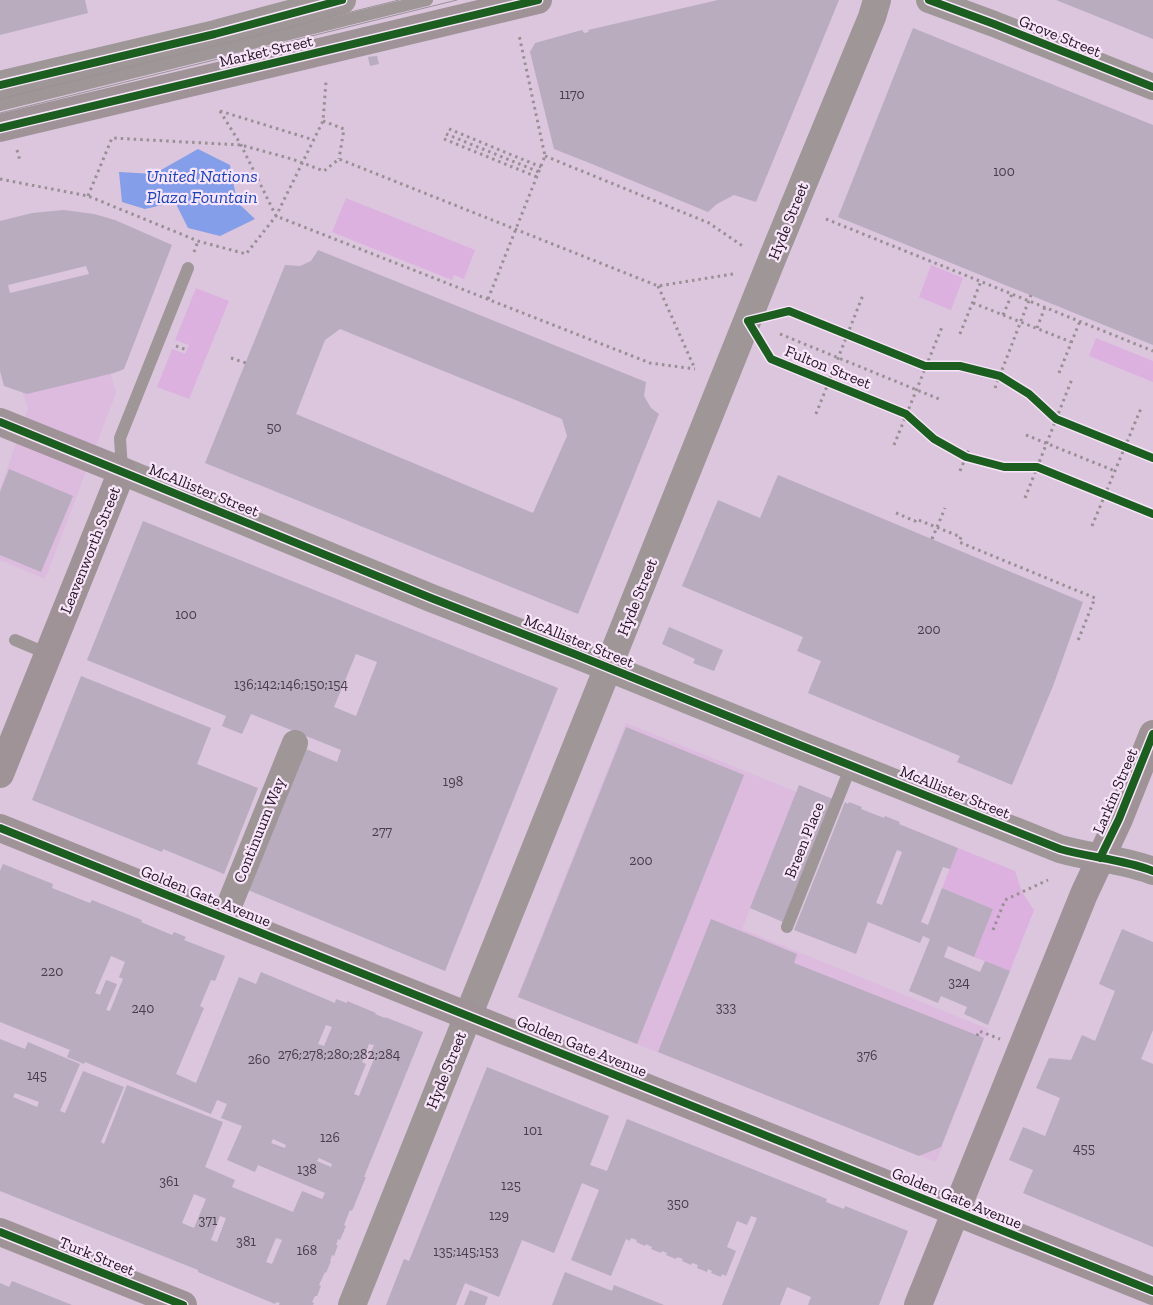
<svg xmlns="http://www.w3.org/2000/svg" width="1153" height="1305" viewBox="0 0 1153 1305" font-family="'Zilla Slab',serif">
<rect width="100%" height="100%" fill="#dbc6dd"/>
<path fill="#dcbbdf" d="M86,286L116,393L45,579L0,560V489L28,409L0,317Z
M626,723L797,792L742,929L988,1029L936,1162L517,997Z"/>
<path fill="#dcb1e0" d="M346,198L475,250L464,279L454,275L452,280L332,232Z
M931,265L963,278L951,310L919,297Z
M196,288L229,301L189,399L157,387L172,349L185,354L189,345L175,340Z
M1096,338L1153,361V382L1089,356Z
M958,848L1015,871L1022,892L1034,910L1010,971L974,957L993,909L942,888Z"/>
<path fill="#849eea" d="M198,149L230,165L237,202L255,219L220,236L188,228L175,202L145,209L122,202L119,172L154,174Z"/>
<path fill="#b8acbe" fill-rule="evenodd" d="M0,0H85L88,13L0,35Z
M718,0H839L756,202L734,195L717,204L708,212L592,164L554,149L530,52L535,43L582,30L584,33L589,32L588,30Z
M1056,0H1153V39Z
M913,28L1153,125V345L838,217Z
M377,56L379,64L370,66L368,57Z
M64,210L94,214L115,220L172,245L124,369L114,373L27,394L4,386L0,371V221L32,213ZM86,266L89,274L10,293L8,285Z
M318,250L646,382L644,396L651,408L659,414L578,614L205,463L285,265L300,266L311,261ZM340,329L562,419L567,436L533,513L296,414L325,340Z
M9,469L73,496L41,572L0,555V492Z
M778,475L1083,602L1053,686L1012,785L957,762L960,756L808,693L821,661L797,651L803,637L682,586L718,500L760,518Z
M143,521L558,688L445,971L248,890L306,749L337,762L341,750L251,714L242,734L222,726L226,716L87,660ZM356,654L377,662L356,716L334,707Z
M669,627L723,650L714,671L693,663L695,659L662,644Z
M81,676L211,728L197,764L258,788L224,874L163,849L162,852L32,800Z
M626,727L744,775L637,1044L518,997Z
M799,785L833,799L783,922L750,908Z
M845,802L848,804L849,802L862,807L861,809L884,818L885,816L900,822L899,824L958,848L950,869L943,867L921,922L928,925L942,888L993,909L974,957L948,946L944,957L980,972L985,961L1010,971L988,1025L964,1014L967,1007L941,996L938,1003L909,991L930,939L923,936L920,943L868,922L856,954L794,930ZM897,850L902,852L882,905L876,903Z
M3,864L53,884L52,888L90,903L92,900L142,920L141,922L172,935L174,932L186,937L184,940L225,956L215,981L211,980L200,1006L204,1008L176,1074L196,1083L239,977L256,984L261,972L335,1003L336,999L347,1003V1001L376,1013L375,1014L385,1018V1017L423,1032L364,1177H366L352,1211L350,1210L344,1225L346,1226L340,1240L338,1239L336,1245H338L334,1256L332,1255L330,1261H331L326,1273L325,1272L319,1285L321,1286L317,1296H315L312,1302L314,1303L313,1305H279L280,1303L276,1302L275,1304L198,1272V1270L0,1191V1039L25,1049L28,1042L80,1064L60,1111L65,1113L83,1071L124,1087L101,1142L104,1144L127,1085L223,1122L205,1167L235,1180L232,1187L293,1212L302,1191L322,1199L325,1193L258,1165L255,1172L227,1160L242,1126L221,1118L227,1104L217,1100L211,1114L85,1062L84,1064L67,1057L70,1050L0,1022V871ZM111,956L125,962L119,977L123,979L110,1011L106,1010L117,984L106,980L100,995L95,993ZM326,1025L332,1027L324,1046L318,1044ZM369,1044L374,1045L369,1057L374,1059L359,1096L354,1094L366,1064L362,1062ZM15,1093L39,1102L37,1107L13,1097ZM273,1139L286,1145L285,1148L271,1143ZM319,1158L332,1164L331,1167L317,1161ZM194,1194L206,1199L194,1228L182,1223ZM220,1216L226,1218L217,1242L211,1240ZM276,1238L282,1240L272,1264L266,1262Z
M711,919L797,954L794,963L984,1038L941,1147L919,1156L658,1052Z
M1122,929L1153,942V1030L1141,1059L1153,1064V1247L1023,1193L1033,1170L1009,1160L1023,1127L1045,1136L1060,1098L1036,1088L1049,1058L1071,1060L1082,1035L1095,1041L1115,991L1099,984Z
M487,1067L609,1116L590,1165L607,1171L627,1119L827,1199L826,1202L844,1209L845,1206L908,1231L879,1305H808L811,1297L787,1287L780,1305H722L757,1218L751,1216L747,1225L737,1221L727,1247L736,1251L726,1276L722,1274L721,1277L711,1273L712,1271L708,1269L707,1272L697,1268L698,1265L692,1263L691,1265L682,1261L683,1259L677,1257L676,1259L666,1255L667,1253L662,1251L661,1253L651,1249L652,1247L646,1244L645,1246L636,1242L637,1240L631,1238L630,1241L626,1239L611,1276L571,1260L599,1190L582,1183L554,1253L522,1240L499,1297L465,1283L456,1305H386L404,1259L409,1261Z
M565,1272L612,1291L614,1285L664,1305H552Z
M12,1281L72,1305H0V1283L9,1287Z
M470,1290L488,1297L485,1305H464Z"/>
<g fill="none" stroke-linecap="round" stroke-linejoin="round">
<path stroke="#989094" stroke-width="3" stroke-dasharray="2.5 4" stroke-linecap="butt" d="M220,111L241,145L276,216L650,363L695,369
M220,111L314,140
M323,121L344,129L339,159
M449,129L541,167
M446,134L539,172
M444,139L537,177
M17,150L20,161
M545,156L709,223L744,247
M0,179L88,196L198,241L246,254L276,216L323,121L326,82
M88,196L112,138L241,145L292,159L324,171L339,159L658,286L733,274
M826,219L1153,351
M194,252L198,241
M658,286L695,369
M488,299L545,156L519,35
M973,303L1071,342
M1003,315L1012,294
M1037,328L1045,307
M780,334L939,399
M960,334L981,281
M176,346L187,350
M231,358L246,363
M1059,373L1080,321
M995,388L1031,295
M816,414L863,295
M1026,435L1115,471
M894,445L942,327
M960,471L970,447
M1025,498L1072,379
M896,513L915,521L916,519L961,537L959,542L1095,598L1077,643
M1092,526L1142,406
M932,539L945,508
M993,930L1005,900L1048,880
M977,1036L979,1031L1000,1039"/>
<path stroke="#9e9697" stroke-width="12" d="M0,105L427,0
M122,471L120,438L188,268
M15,640L48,654
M787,927L851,766"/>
<path stroke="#9e9697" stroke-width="26" d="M929,0L994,24L1153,87
M224,918L295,743"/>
<path stroke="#9e9697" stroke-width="28" d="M0,85L215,34L342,0
M122,471L431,598L577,655L797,744L1060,849C1091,858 1123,859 1153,871
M352,1305L772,259L872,17L877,0"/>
<path stroke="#9f9397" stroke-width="28" d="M0,128L538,0
M0,422L122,471L0,774
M0,828L1153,1291
M0,1232L183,1305
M918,1305L1084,894L1119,819L1153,734"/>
<path stroke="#9b9298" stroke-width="1" d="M0,99L399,0
M0,113L457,0"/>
<g stroke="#f9e5fa" stroke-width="11">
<path id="cycleway" d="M929,0L994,24L1153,87
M0,85L215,34L342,0
M0,128L538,0
M0,422L431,598L577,655L797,744L1060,849C1091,858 1123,859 1153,871
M1153,458L1056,419L1029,394L1000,376L960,366H925L789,311L748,321L771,359L906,414L934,439L966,457L1004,467H1037L1153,514
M0,828L1153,1291
M1100,858L1119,819L1153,734
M0,1232L183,1305"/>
</g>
<use href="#cycleway" stroke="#1b5e20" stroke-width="8"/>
</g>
<g text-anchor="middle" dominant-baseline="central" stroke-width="4.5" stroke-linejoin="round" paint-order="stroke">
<g font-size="14" fill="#493c4b">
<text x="572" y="94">1170</text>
<text x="1004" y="171">100</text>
<text x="274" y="427">50</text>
<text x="186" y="614">100</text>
<text x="929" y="629">200</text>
<text x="291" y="684">136;142;146;150;154</text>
<text x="453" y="781">198</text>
<text x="382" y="831">277</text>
<text x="641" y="860">200</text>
<text x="52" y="971">220</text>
<text x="959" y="982">324</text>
<text x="726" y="1007">333</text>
<text x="143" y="1008">240</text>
<text x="339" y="1054">276;278;280;282;284</text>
<text x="867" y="1055">376</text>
<text x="259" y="1059">260</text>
<text x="37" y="1075">145</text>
<text x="533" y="1130">101</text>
<text x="330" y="1137">126</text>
<text x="1084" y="1148">455</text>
<text x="307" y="1169">138</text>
<text x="169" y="1181">361</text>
<text x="511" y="1185">125</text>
<text x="678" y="1203">350</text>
<text x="499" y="1215">129</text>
<text x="208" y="1220">371</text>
<text x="246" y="1241">381</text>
<text x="307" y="1250">168</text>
<text x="466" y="1251">135;145;153</text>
</g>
<g font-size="16" fill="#241625" stroke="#f9e5fa">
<text transform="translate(1060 36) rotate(22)">Grove Street</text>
<text transform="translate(266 51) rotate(-13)">Market Street</text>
<text transform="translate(788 221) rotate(-68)">Hyde Street</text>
<text transform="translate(828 367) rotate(22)">Fulton Street</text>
<text transform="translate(204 490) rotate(22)">McAllister Street</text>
<text transform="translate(90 550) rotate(-68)">Leavenworth Street</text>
<text transform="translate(637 597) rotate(-68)">Hyde Street</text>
<text transform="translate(579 641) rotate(22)">McAllister Street</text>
<text transform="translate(1115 791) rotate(-67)">Larkin Street</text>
<text transform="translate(955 792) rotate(22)">McAllister Street</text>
<text transform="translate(259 830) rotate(-68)">Continuum Way</text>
<text transform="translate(804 840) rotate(-68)">Breen Place</text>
<text transform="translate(206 896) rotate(22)">Golden Gate Avenue</text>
<text transform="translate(582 1046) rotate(22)">Golden Gate Avenue</text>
<text transform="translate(446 1070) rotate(-68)">Hyde Street</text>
<text transform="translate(957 1198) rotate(22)">Golden Gate Avenue</text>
<text transform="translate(97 1256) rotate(22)">Turk Street</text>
</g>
<g font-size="18" font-style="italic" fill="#1a46b8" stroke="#f9e5fa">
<text x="202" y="176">United Nations<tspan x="202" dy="21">Plaza Fountain</tspan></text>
</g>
</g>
</svg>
